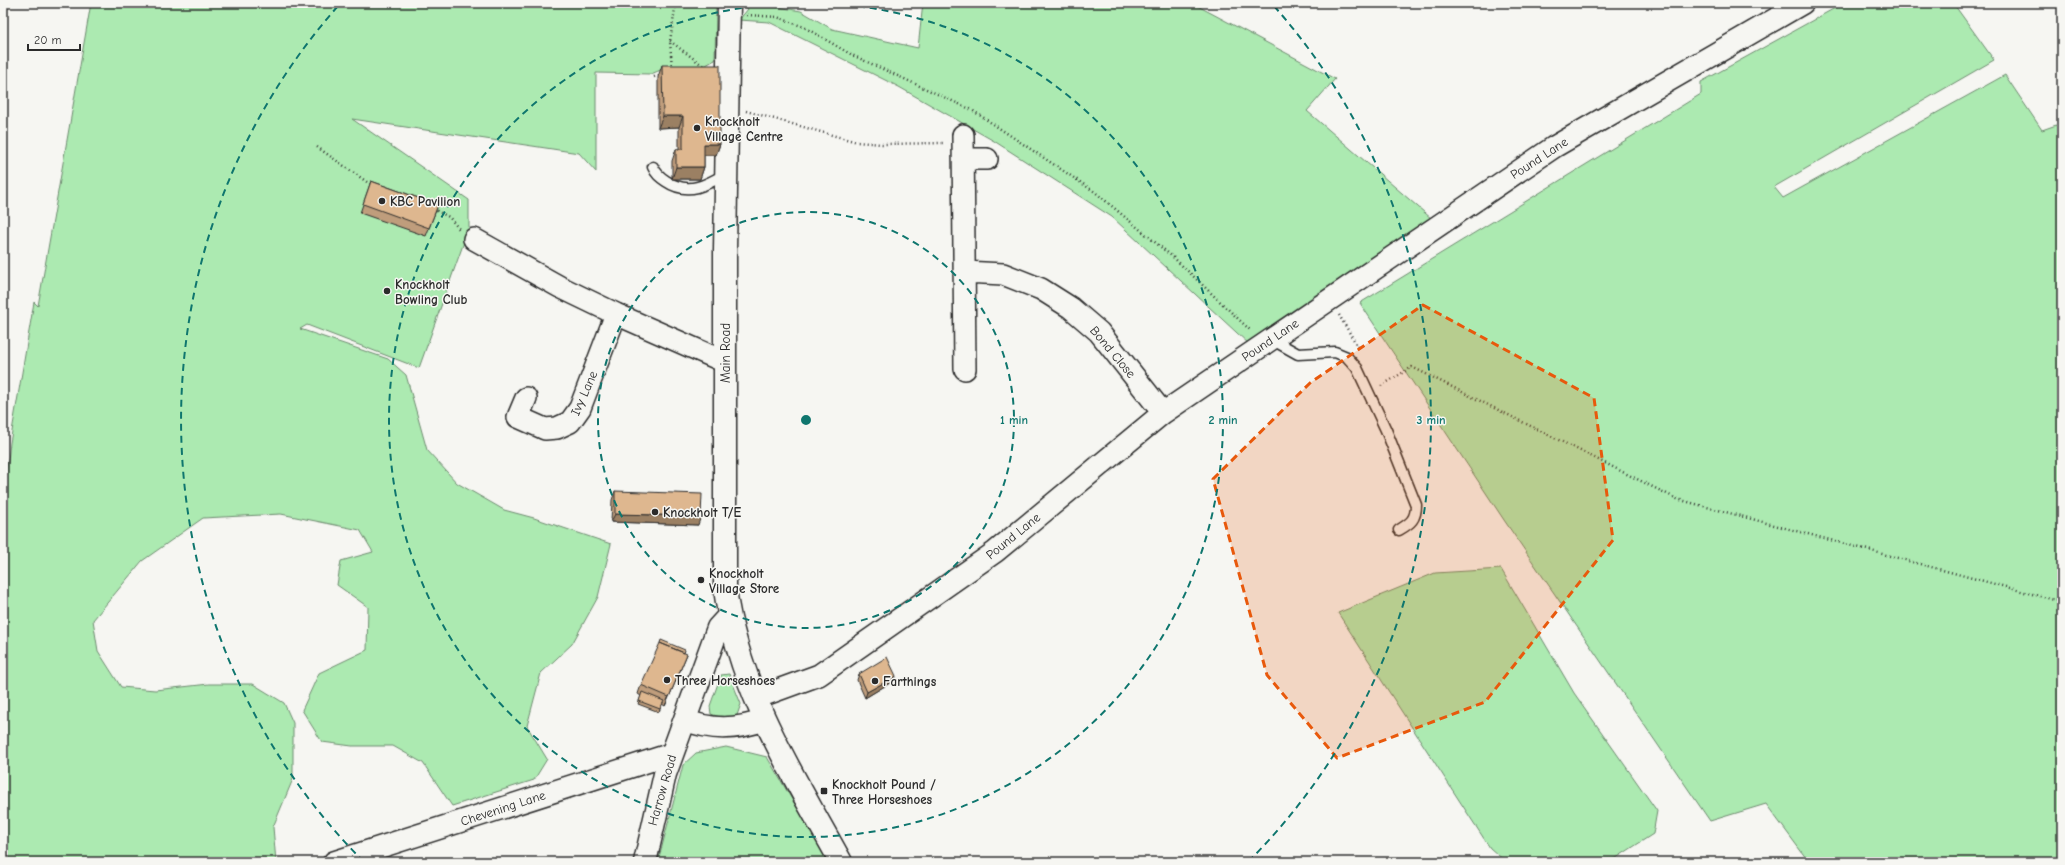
<svg xmlns="http://www.w3.org/2000/svg" width="2065" height="865" viewBox="0 0 2065 865" font-family="'Comic Neue',sans-serif">
<rect width="100%" height="100%" fill="#f6f6f2"/>
<filter id="ink" filterUnits="userSpaceOnUse"><feTurbulence type="fractalNoise" baseFrequency=".025" numOctaves="2"/><feDisplacementMap in="SourceGraphic" scale="8" xChannelSelector="R" yChannelSelector="G"/><feConvolveMatrix kernelMatrix="1 2 1 2 8 2 1 2 1" color-interpolation-filters="sRGB"/></filter>
<g filter="url(#ink)">
<path fill="#aceab1" stroke="#6c8a6e" d="M91,3H716L715,60L704,66L663,69L651,74L596,73V172L579,153L352,119L469,200V228L419,368L307,325L300,329L388,359L406,375L427,450L457,483L504,510L534,518L611,544L598,597L572,644L541,673L527,726L547,759L534,780L452,806L423,763L393,746H352L322,742L302,710L319,673L367,650L368,607L337,585L341,561L373,552L360,530L281,514L203,518L142,561L93,620L98,651L121,687L155,690L209,684H253L284,703L293,723V779L273,827L276,862H3V503L10,443L34,302L38,306Z
M743,3H755L801,11L832,29L918,48L923,3H1192L1335,79L1307,111L1432,219L1250,345L1112,217L994,141L899,87L769,22L739,20L748,9Z
M1844,3H1953L1994,60L1774,187L1783,198L2005,75L2042,130L2062,123V862H1809L1766,804L1710,821L1504,520L1360,303L1701,94V82Z
M1501,569L1574,693L1657,811L1653,834L1610,862H1506L1490,848L1338,613L1435,573Z
M729,674L741,704L736,718L728,720L711,714L710,706L721,675Z
M726,747L767,757L829,862H658L683,765L696,753Z"/>
<g fill="none" stroke-linecap="round" stroke-linejoin="round">
<g stroke="#2b2b2b" stroke-width="13">
<path id="service" d="M653,167C656,174 660,177 666,181C688,196 707,185 727,173
M1271,339L1298,354L1335,352L1347,357L1357,368L1386,430L1416,505C1416,519 1411,523 1399,530"/>
</g>
<g stroke="#2b2b2b" stroke-width="24">
<path id="minor" d="M963,135L965,369
M964,159H987
M474,239L560,287L616,314L725,362
M965,272L1003,274L1041,289L1071,308L1099,332L1163,413
M526,398L518,417L545,429L557,428L570,422L580,408L616,314
M756,698L819,675L995,552L1163,413L1554,147L1803,3
M685,720C712,731 737,730 764,720
M334,862L671,754"/>
</g>
<g stroke="#2b2b2b" stroke-width="25">
<path id="tertiary" d="M729,3L725,251V589C738,689 793,775 841,862
M645,862L665,774L718,628L729,616"/>
</g>
<path stroke="#2b2b2b" stroke-width="2.5" stroke-dasharray="1 3" stroke-linecap="butt" d="M747,15L777,17L804,27L852,55L972,110L1095,192L1174,258L1251,331
M670,41L705,67
M672,68L670,41L676,3
M654,77L662,74
M746,111L857,142L882,144L945,143
M317,147L367,182L373,184
M433,209L449,217L459,229
M1339,315L1358,347
M1381,386L1412,367L1677,499L2062,602"/>
<use href="#service" stroke="#f6f6f2" stroke-width="10"/>
<use href="#minor" stroke="#f6f6f2" stroke-width="21"/>
<use href="#tertiary" stroke="#f6f6f2" stroke-width="22"/>
</g>
<path fill="#bf9d7b" stroke="#2b2b2b" d="M662,65L720,144L716,155H704V167L700,179H672V161L676,149H679V127L658,128V77Z
M371,181L438,205L426,236L360,213Z
M615,491L698,525L611,522L612,500Z
M684,653L683,663L665,706L662,704L659,712L638,704L641,696L638,694L641,685Z
M859,674L893,681L865,698L857,680Z"/>
<path fill="#9b8064" stroke="#2b2b2b" d="M663,116H683L679,127L658,128Z
M704,144H720L716,155H699Z
M676,167H704L700,179H672Z
M615,514L701,516L698,525L611,522Z
M687,654L683,663L665,706L669,697Z
M896,676L893,681L865,698L867,692Z"/>
<path fill="#deb78f" stroke="#2b2b2b" d="M662,65H720V144H704V167H676V149H683V116H663Z
M371,181L438,205L429,228L363,204Z
M615,491L702,494L701,516L615,514Z
M661,640L685,650L684,653L660,643Z
M660,643L687,654L669,697L641,685Z
M887,657L896,676L867,692L859,674Z
M642,692L664,701L660,709L639,701Z"/>
</g>
<path fill="#e8590c" fill-opacity="0.2" stroke="#e8590c" stroke-width="3" stroke-dasharray="8 5" stroke-linejoin="round" d="M1423,305L1594,398L1613,540L1485,702L1337,758L1267,675L1213,479L1310,383Z"/>
<g fill="none" stroke="#0f766e" stroke-width="2" stroke-dasharray="7 5">
<circle cx="806" cy="420" r="208"/>
<path d="M810 3A417 417 0 1 1 802 3"/>
<path d="M364 862A625 625 0 0 1 338 6M1274 6A625 625 0 0 1 1248 862"/>
</g>
<g fill="#2b2b2b" stroke="#f6f6f2" stroke-width="1.5">
<circle cx="697" cy="128" r="4"/>
<circle cx="382" cy="201" r="4"/>
<circle cx="387" cy="291" r="4"/>
<circle cx="655" cy="512" r="4"/>
<circle cx="701" cy="580" r="4"/>
<circle cx="667" cy="680" r="4"/>
<circle cx="875" cy="681" r="4"/>
<rect x="820" y="787" width="8" height="8" rx="2"/>
</g>
<g text-anchor="middle" dominant-baseline="central" stroke-width="3" stroke-linejoin="round" paint-order="stroke">
<g font-size="13" font-weight="bold" fill="#2b2b2b" stroke="#f6f6f2" text-anchor="start">
<text x="705" y="121">Knockholt<tspan x="705" dy="15">Village Centre</tspan></text>
<text x="390" y="201">KBC Pavilion</text>
<text x="395" y="284">Knockholt<tspan x="395" dy="15">Bowling Club</tspan></text>
<text x="663" y="512">Knockholt T/E</text>
<text x="709" y="573">Knockholt<tspan x="709" dy="15">Village Store</tspan></text>
<text x="675" y="680">Three Horseshoes</text>
<text x="883" y="681">Farthings</text>
<text x="832" y="784">Knockholt Pound /<tspan x="832" dy="15">Three Horseshoes</tspan></text>
</g>
<g font-size="13" fill="#2b2b2b" stroke="#f6f6f2">
<text transform="translate(1539 158) rotate(-33)">Pound Lane</text>
<text transform="translate(1270 340) rotate(-34)">Pound Lane</text>
<text transform="translate(1113 352) rotate(50)">Bond Close</text>
<text transform="translate(725 353) rotate(-90)">Main Road</text>
<text transform="translate(584 393) rotate(-66)">Ivy Lane</text>
<text transform="translate(1013 536) rotate(-39)">Pound Lane</text>
<text transform="translate(662 790) rotate(-74)">Harrow Road</text>
<text transform="translate(503 808) rotate(-18)">Chevening Lane</text>
</g>
</g>
<circle cx="806" cy="420" r="6" fill="#0f766e" stroke="#f6f6f2" stroke-width="2"/>
<g font-size="12" text-anchor="middle" font-weight="bold" fill="#0f766e" stroke="#f6f6f2" stroke-width="3" stroke-linejoin="round" paint-order="stroke">
<text x="1014" y="424">1 min</text>
<text x="1223" y="424">2 min</text>
<text x="1431" y="424">3 min</text>
</g>
<rect width="2065" height="865" fill="none" stroke="#f6f6f2" stroke-width="16"/>
<rect x="8" y="8" width="2049" height="849" fill="none" stroke="#2b2b2b" stroke-width="1.5" filter="url(#ink)"/>
<path d="M28 44v6h52v-6" fill="none" stroke="#2b2b2b" stroke-width="2"/>
<text x="34" y="44" font-size="12" fill="#2b2b2b" stroke="#f6f6f2" stroke-width="3" paint-order="stroke">20 m</text>
</svg>
